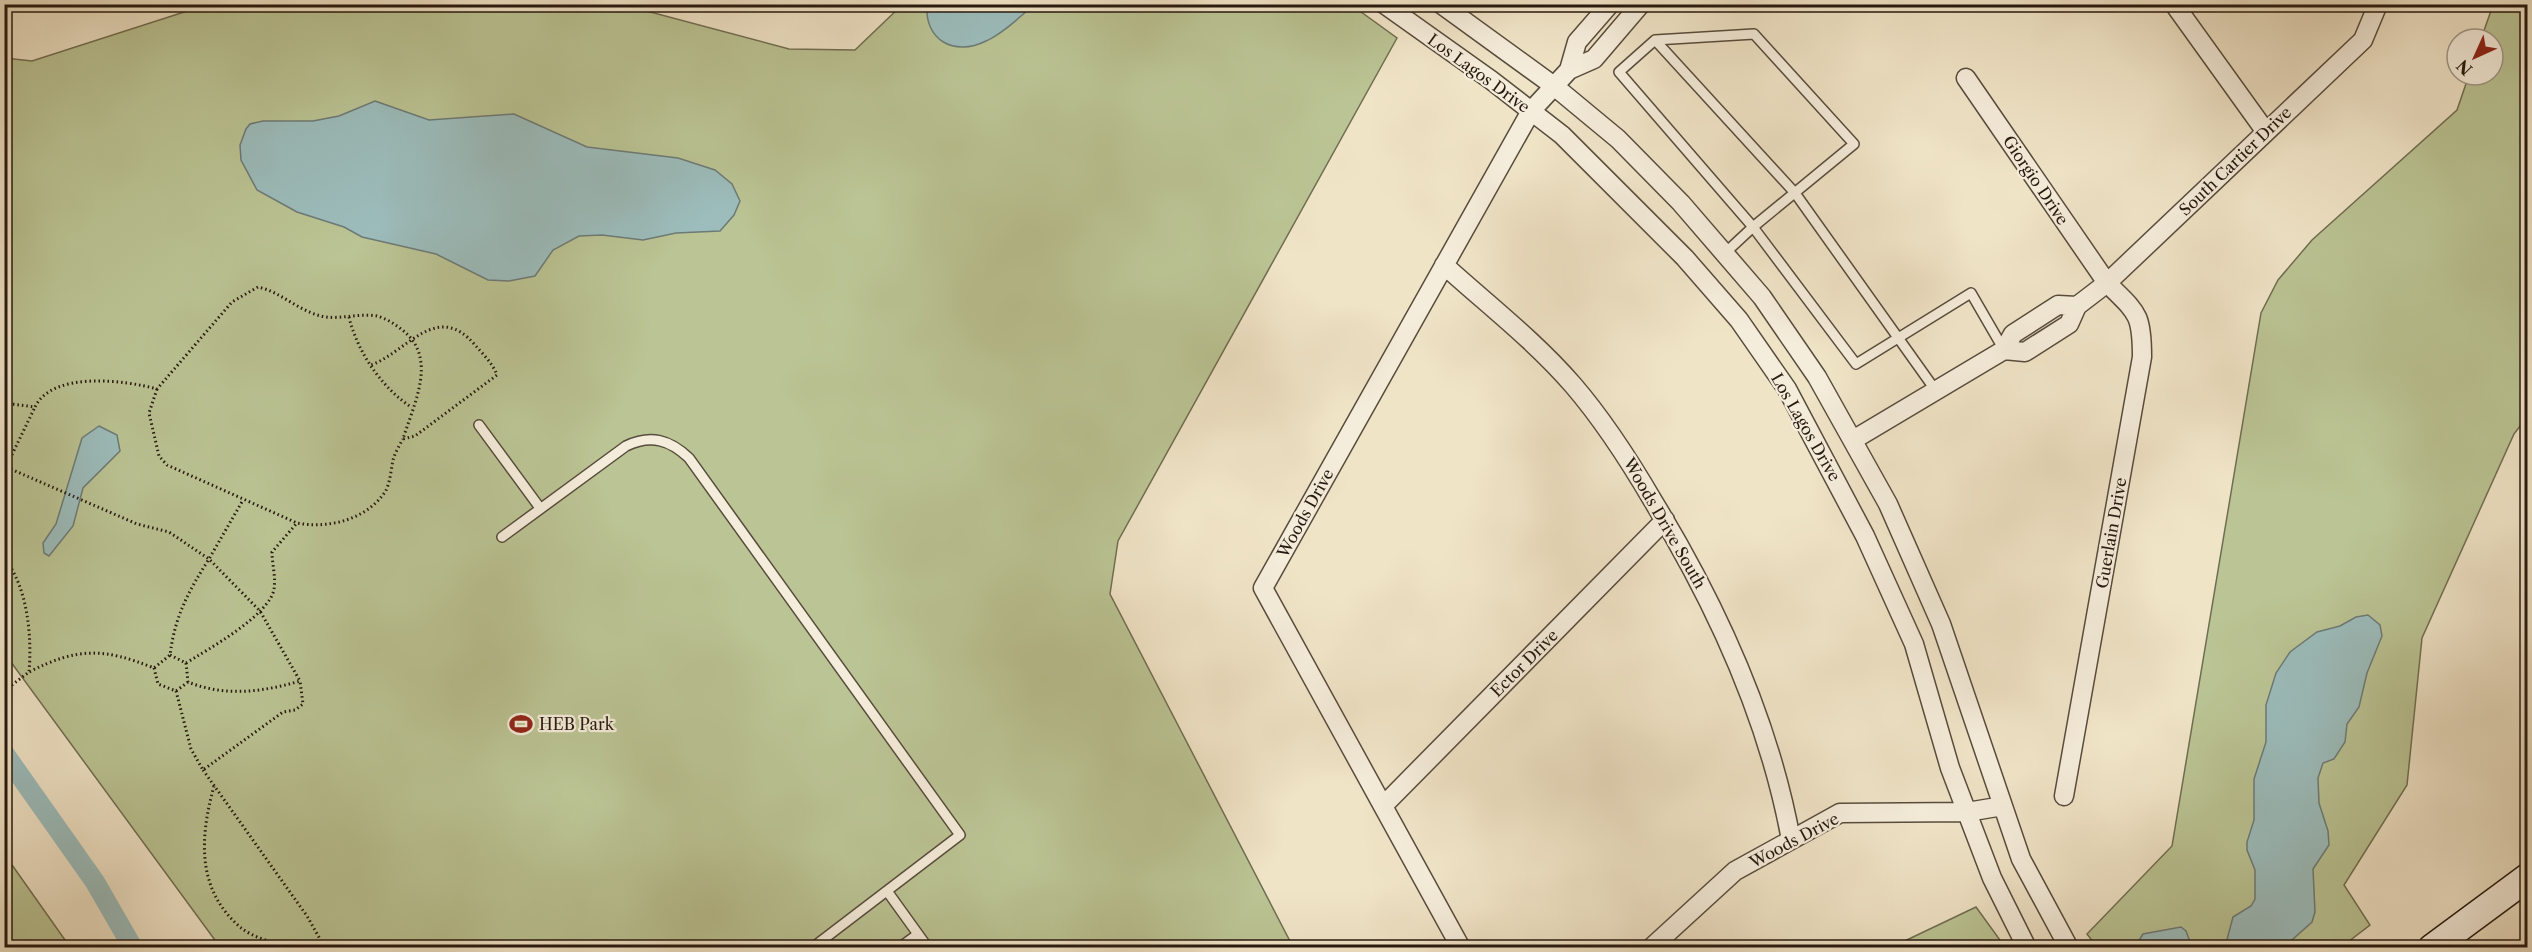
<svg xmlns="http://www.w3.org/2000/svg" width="2532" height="952" viewBox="0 0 2532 952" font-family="'Libre Caslon Text',serif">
<rect width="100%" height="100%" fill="#f0e4c7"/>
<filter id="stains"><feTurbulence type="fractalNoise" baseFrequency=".00333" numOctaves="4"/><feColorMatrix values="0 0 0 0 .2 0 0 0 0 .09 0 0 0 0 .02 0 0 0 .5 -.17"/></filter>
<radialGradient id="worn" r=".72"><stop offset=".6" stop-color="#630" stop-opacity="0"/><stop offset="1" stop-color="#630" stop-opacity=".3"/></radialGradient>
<path fill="#bbc494" stroke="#706e52" stroke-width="1.5" d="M209,4L624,5L789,49L855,50L902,5L1350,4L1397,38L1118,541L1110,594L1293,947H220L5,654V58L32,61Z
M2493,5H2527V417L2514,434L2422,638L2407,785L2344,885L2370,925L2340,948L2097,947L2087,934L2172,846L2261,313L2278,280L2312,240L2457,110L2469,75H2493V39H2481Z
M5,855L70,947H5Z
M1976,907L2005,947H1892Z"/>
<path fill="#9cbdbc" stroke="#6d7b77" stroke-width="1.5" d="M927,4H1034V5C1019,17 1004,33 986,41C954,57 924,40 927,4Z
M375,101L429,120L514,114L587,147L678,158L715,170L732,184L740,201L734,215L720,231L676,233L643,240L602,235L579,236L553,250L535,276L509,281L488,280L436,254L362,237L344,227L297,212L257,190L241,160L240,145L246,129L250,124L263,121H313L339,116Z
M99,426L117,435L120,451L83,488L73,526L49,556L44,553L43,543L56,524L82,438Z
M2368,615L2380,625L2382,636L2367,673L2359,707L2347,724L2345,742L2334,759L2323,763L2318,778L2319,803L2328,831L2329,845L2313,869L2315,912L2312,922L2284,947H2225L2233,917L2251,906L2255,899V870L2247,850V842L2254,820V779L2266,742V705L2276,673L2290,652L2317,632L2340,626L2356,617Z
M2181,927L2186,931L2192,947H2135L2143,934Z"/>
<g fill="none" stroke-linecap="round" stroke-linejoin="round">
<path stroke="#9cbdbc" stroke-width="20" d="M4,753L95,882L133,948"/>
<g stroke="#584c3d" stroke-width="12">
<path id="lane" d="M1655,40L1795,193L1936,391
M1724,254L1753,227L1854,144L1754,34L1655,40L1619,72L1753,227L1856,364L1971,293L2004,350
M479,425L540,508
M502,537L626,446C651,434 670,440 689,458L960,835L812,948
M887,891L928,948
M899,948L918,934"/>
</g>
<g stroke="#584c3d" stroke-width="21">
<path id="street" d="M1384,4L1491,80L1562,135L1685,258L1739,320L1787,389L1865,536L1914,644L1950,768L1992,878L2027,948
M1441,4L1554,86L1618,139L1681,203L1762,297L1817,377L1888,504L1941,624L2021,859L2069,948
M2174,4L2266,132
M1569,70L1577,42L1610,4
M1966,78L2107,283C2137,313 2142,313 2142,357L2064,796
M1444,265C1487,304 1535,341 1573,385C1604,421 1629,460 1653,501C1717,606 1769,719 1791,840
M2077,306L2107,283L2363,40L2378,4
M1853,440L2004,350L2013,334L2058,305L2077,306L2069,324L2025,352L2004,350
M1383,806L1665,520
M1461,948L1263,588L1531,111L1569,70L1594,59L1641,4
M1651,948L1735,871L1840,813L1967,812L2003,806"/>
</g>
<g stroke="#26190f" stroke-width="30">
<path id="secondary" d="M2432,948L2528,877"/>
</g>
<path stroke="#26190f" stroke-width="3" stroke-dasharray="1.5 3" stroke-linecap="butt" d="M349,317C357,351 381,387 411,407
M157,389L149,413L159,456L167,465L297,523C328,529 366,520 385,492C390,484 391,470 393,460C395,453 399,446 403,439
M4,403L35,407C52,371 125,380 157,389L232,302L258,287C282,292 300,313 326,317C342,319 360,313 377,316C385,318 395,324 401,329C439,357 414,403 403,439L415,436L497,375C493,364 483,354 475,345C437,300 407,352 371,365
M6,467L35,407
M4,470L6,467L137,524L169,532L209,559C188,592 175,616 170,655L154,668C104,648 78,647 29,672
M4,558C28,587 32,637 29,672L4,691
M170,655L186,663C207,650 270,615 274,589C276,577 272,564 272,552L297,523
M186,663L188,682C225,697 263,692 300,681L260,611L209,559L243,500
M154,668L158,684L176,691L188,682
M176,691L191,749L203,770L283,712L295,710L303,704L300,681
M203,770L307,916L325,948
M214,786C200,837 196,889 240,927C253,938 275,943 291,948
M4,933L10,948"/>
<use href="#lane" stroke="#f5eddb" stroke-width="9"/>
<use href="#street" stroke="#f5eddb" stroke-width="18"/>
<use href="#secondary" stroke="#f5eddb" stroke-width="27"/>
</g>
<defs>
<g id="stadium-bare" transform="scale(1.8)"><path d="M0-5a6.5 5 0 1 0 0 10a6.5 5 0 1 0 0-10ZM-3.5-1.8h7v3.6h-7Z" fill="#8f2418" stroke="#f5eddb" stroke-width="2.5" paint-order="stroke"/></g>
</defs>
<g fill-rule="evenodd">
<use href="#stadium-bare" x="521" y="724"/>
</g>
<g text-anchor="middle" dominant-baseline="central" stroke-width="4.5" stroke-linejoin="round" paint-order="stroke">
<g font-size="16" fill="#26190f" stroke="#f5eddb">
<text transform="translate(1479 73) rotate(36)">Los Lagos Drive</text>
<text transform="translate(2235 161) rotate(-44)">South Cartier Drive</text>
<text transform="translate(2036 180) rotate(56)">Giorgio Drive</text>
<text transform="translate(1806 427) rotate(60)">Los Lagos Drive</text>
<text transform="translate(1305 513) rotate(-61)">Woods Drive</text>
<text transform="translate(1665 523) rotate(60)">Woods Drive South</text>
<text transform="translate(2111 533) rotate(-80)">Guerlain Drive</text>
<text transform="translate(1524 663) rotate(-45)">Ector Drive</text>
<text transform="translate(1794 840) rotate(-28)">Woods Drive</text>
</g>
<g font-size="16" fill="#26190f" stroke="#f5eddb" text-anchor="start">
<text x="539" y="724">HEB Park</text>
</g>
</g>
<rect width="2532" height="952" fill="none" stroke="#f0e4c7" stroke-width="24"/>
<rect x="6" y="6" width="2520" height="940" fill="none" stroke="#26190f" stroke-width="3"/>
<rect x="12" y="12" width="2508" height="928" fill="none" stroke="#26190f" stroke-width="1.5"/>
<g transform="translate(2475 57) rotate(225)"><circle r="28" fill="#f5eddb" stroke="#a29889" stroke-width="1.5"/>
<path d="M0-4.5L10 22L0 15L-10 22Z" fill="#8f2418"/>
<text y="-9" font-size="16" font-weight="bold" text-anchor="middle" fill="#26190f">N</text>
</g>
<rect width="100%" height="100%" filter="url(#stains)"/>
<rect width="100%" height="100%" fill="url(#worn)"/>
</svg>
